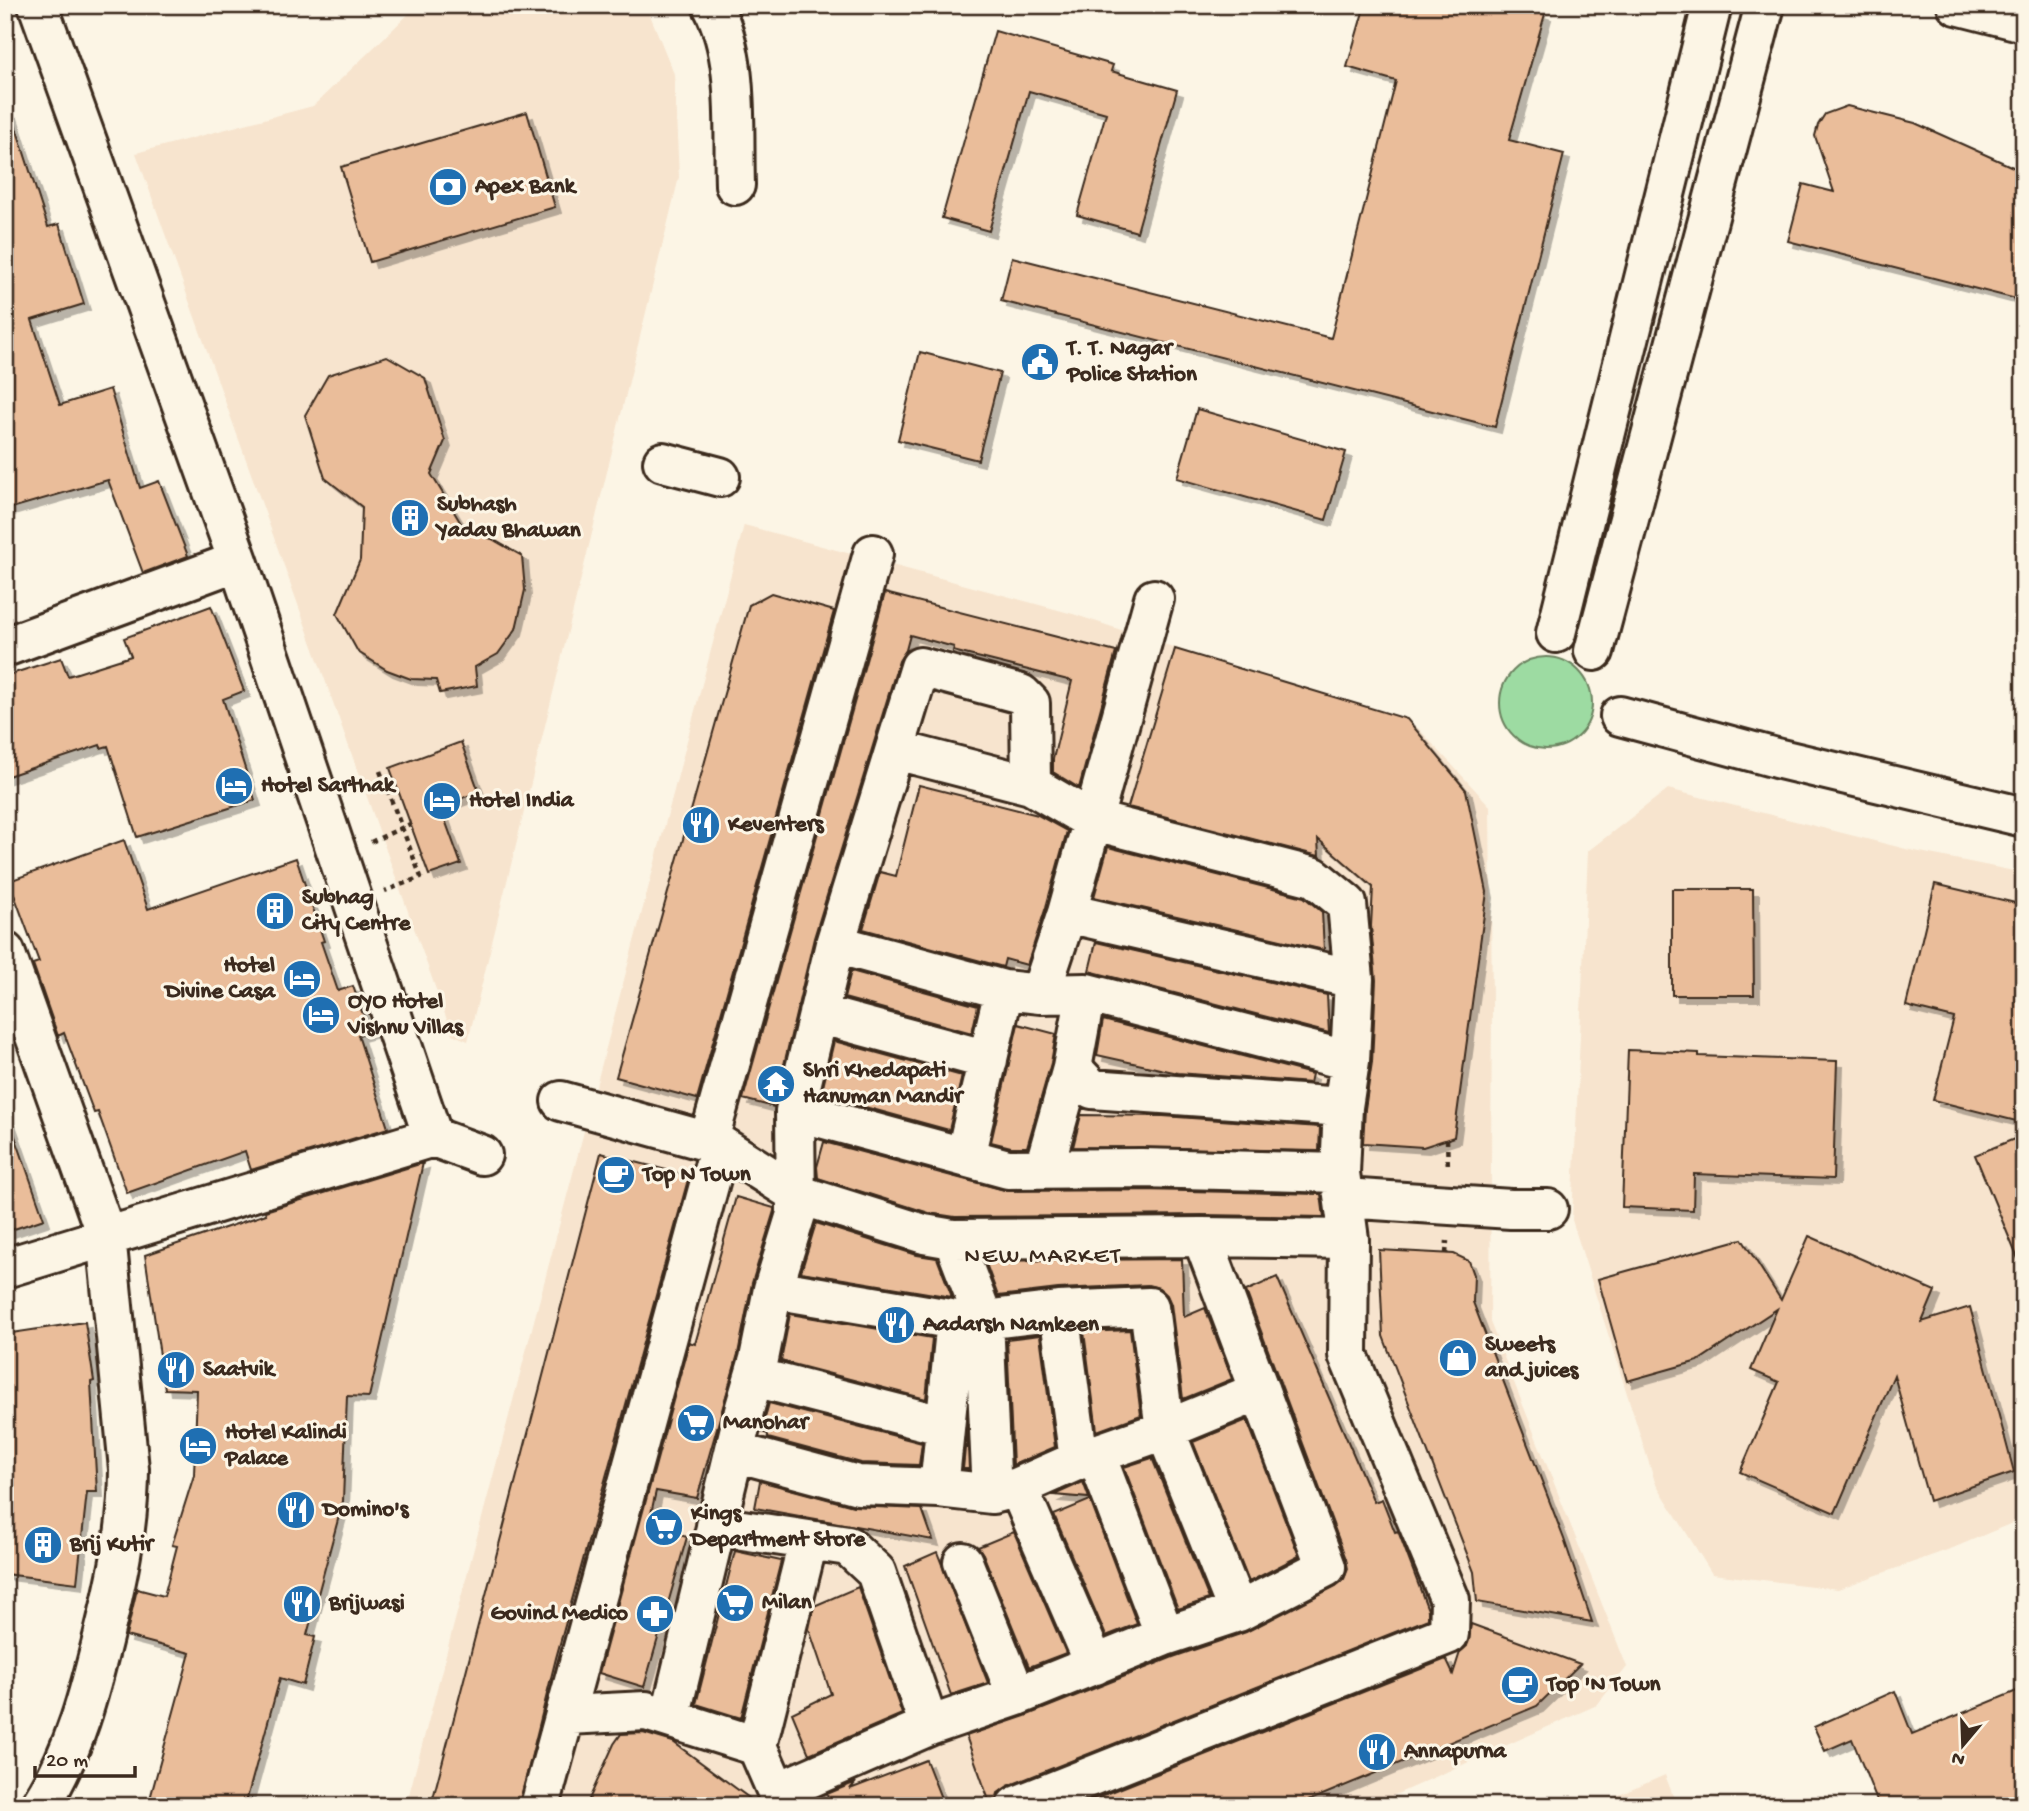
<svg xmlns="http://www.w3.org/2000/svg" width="2029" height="1811" viewBox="0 0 2029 1811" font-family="'Gochi Hand',sans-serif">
<defs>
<filter id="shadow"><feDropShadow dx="6" dy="6" stdDeviation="0" flood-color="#0004"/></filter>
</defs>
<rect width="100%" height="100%" fill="#fcf5e5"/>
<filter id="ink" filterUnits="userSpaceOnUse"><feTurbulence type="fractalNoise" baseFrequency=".0143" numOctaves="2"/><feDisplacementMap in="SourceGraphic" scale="14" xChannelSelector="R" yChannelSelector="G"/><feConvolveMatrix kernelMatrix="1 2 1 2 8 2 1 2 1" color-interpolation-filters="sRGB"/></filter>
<g filter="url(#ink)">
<path fill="#f7e4ce" d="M418,5H646L674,74L679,177L468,1041L452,1034L136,153L313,106Z
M744,525L1073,614L1418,728L1490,806L1492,1005L1490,1322L1627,1667L1597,1705L1370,1806H406Z
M1668,789L1910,850L2024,873V1518L1953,1548L1838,1589L1712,1574L1655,1482L1572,1220L1588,851Z
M1665,1775L1677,1806H1594Z"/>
<path fill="#9ddba2" stroke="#6c8260" stroke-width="2" d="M1500 703a46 46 0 1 1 92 0a46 46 0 1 1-92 0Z"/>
<path fill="#eabd9a" stroke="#3b2a1e" stroke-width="2" filter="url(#shadow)" d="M1365,5H1515L1545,14L1509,140L1564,154L1495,427L1001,301L1012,257L1331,338L1396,81L1347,67Z
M995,31L1113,65L1111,71L1177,90L1137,232L1077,215L1106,113L1029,91L989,231L942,218Z
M1847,106L1915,123L2024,172V301L1788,241L1803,184L1834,192L1815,136L1818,125L1825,114Z
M11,112L48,227L59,224L84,304L32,320L60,405L110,389L140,488L159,481L188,556L143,573L108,480L5,510V113Z
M527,112L555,207L370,262L341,167Z
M920,352L1000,373L978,460L898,440Z
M387,356L425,378L445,441L431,474L465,530L492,539L522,556L525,590L516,629L498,654L475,667L477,686L440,693L436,680L411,679L387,670L358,652L337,614L360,560L362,507L325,478L305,415L328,375Z
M1197,409L1346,452L1326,520L1177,478Z
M771,593L834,611L697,1099L616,1077L749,605Z
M885,593L1116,652L1079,788L1053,772V759L1072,681L953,651L954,647L910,635L906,650L899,661L814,938L774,1107L743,1099Z
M211,606L244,691L223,699L255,800L137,837L108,746L101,748L100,745L5,777V676L61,658L68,676L131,656L124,638Z
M1175,649L1407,719L1466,790L1487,892L1454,1137L1423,1147L1363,1143L1365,1109L1372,1062L1376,980L1371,926L1373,887L1318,839L1319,856L1128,807Z
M461,742L479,792L440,806L461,864L429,875L390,768Z
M919,785L1038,815L1067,831L1046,907L1027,965L1005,959L1003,967L863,929L880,872L896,876Z
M124,840L148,909L296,858L324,941L321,942L338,991L353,986L369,1032L358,1035L388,1128L251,1170L245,1151L127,1193L98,1112L94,1113L64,1033L58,1036L33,964L39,962L9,881Z
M1108,847L1304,897L1322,912L1324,950L1094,897Z
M1935,884L2024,905V1123L1933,1100L1954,1018L1906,1006Z
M1672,889H1753L1754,995H1672Z
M1096,942L1327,995L1329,1033L1089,971Z
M851,971L978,1006L972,1033L844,998Z
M1103,1020L1312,1074L1310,1083L1178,1073L1097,1055Z
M1018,1024L1056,1034L1051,1063L1027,1147H1011L991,1142Z
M834,1041L962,1076L949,1130L821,1095Z
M1628,1050L1699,1053V1056L1837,1061L1833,1179L1694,1174L1693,1210L1622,1207Z
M1081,1115L1163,1116L1320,1127L1319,1151L1073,1147Z
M5,1119H9L44,1219L5,1232Z
M2024,1135V1271H2023L1975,1155Z
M824,1142L1008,1191L1141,1190L1321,1194L1324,1217L1202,1215L955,1217L929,1213L818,1178L817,1167Z
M601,1153L689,1176L556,1658L519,1806H431Z
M423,1163L369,1397L347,1396L343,1501L307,1635L315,1637L303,1685L280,1678L245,1806H148L190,1653L126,1636L137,1589L164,1596L177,1546L172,1545L194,1475L197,1390L165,1389L145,1255L266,1214L265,1211Z
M736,1197L774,1208V1211L752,1283L738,1354L697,1498L656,1491L648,1527L687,1537L644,1687L599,1673L689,1342L695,1344Z
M816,1223L917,1255L937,1258L952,1297L801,1272Z
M1809,1236L1935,1291L1922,1322L1970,1307L2014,1472L1929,1501L1894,1375L1835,1513L1740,1472L1779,1382L1751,1370L1777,1309L1698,1361L1627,1381L1598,1279L1742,1239L1781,1300Z
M1379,1250L1454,1254L1469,1261L1474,1275L1473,1302L1564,1539L1592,1622L1477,1602L1474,1572L1383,1336Z
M1182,1259L1184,1317L1205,1308L1232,1379L1183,1399L1171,1304L1167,1295L1159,1288L1148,1285L1058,1289L998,1296L985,1261Z
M1277,1277L1374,1502L1382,1499L1395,1532L1398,1531L1428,1610V1619L1008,1786L998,1793L995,1806H991L966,1736L1025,1716L1173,1657L1246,1632L1336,1586L1344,1579L1348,1569L1346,1559L1246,1291Z
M790,1314L932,1338L926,1399L781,1361Z
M85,1322L94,1381L91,1382L97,1492H87L77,1583L5,1574V1334Z
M1130,1330L1141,1415L1097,1431L1084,1332Z
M1040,1335L1055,1447L1013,1465L1007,1339Z
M769,1403L922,1443L919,1465L861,1463L768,1438V1434L761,1432Z
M1247,1420L1299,1556L1249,1582L1193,1442Z
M967,1428L969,1469H963Z
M1152,1458L1209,1599L1178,1609L1124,1467Z
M760,1481L853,1506L922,1509L933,1540L755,1508Z
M1083,1482L1089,1498L1054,1495Z
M1090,1500L1137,1624L1106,1636L1054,1515Z
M1014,1532L1066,1653L1029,1667L983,1554L978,1547Z
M735,1551L781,1561L741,1718L696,1704Z
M937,1552L988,1683L951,1695L905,1566Z
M858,1587L902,1714L809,1754L792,1713L831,1694L809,1629L814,1606Z
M1471,1624L1580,1664L1537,1706L1296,1806H1076L1446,1659L1453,1674L1460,1652L1467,1646Z
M2024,1688V1797L2003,1806H1879L1852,1739L1825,1751L1814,1727L1895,1691L1912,1734Z
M643,1733L673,1742L760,1806H586L614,1744L621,1734Z
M926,1760L944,1806H811V1803L828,1797L827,1794L856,1782L850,1789Z"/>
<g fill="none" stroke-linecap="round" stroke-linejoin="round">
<g stroke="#3b2a1e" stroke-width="44">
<path id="minor" d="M38,5L238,561L433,1137L482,1155
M1957,5L2024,22
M663,462L720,477
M1556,633L1712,5
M5,647L238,561
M1594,651L1765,5
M1620,716L1776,758L2024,817
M896,750L1031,785L1091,820L1314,877L1347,904L1354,979L1350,1061L1343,1107L1340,1173L1349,1239L1348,1355L1450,1600L1449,1634L1016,1806
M1067,913L1354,979
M835,944L1004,990L1040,994L1086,993L1350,1061
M5,952L106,1235L129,1469C129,1524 118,1576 105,1629C90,1691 75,1752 40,1806
M1086,993L1072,1068L1092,1089L1343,1107
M1040,994L1067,913L1154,599
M818,1014L988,1060
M561,1101L720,1145L797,1194L924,1234L953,1239L984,1320L992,1494
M795,1111L1008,1169L1141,1168L1340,1173
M708,1143L873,554
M965,1157L1004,990
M1044,1168L1072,1068
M1344,1198L1511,1209H1548
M953,1239L1202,1237L1349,1239
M5,1268L433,1137
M773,1289L956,1320H984L1059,1311L1149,1307L1165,1430L1238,1612
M1059,1311L1079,1460
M754,1377L945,1426
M735,1452L858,1485L939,1488L992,1494L1018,1487L1079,1460L1165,1430L1260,1391
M1096,1455L1165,1636
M1018,1487L1095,1665
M939,1488L956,1320
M716,1526L848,1546L876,1572L929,1726
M963,1562L1017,1696
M567,1715L646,1711L757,1746L777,1792L929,1726L1017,1696L1165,1636L1238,1612L1326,1567L1202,1237
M670,1718L745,1407L759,1359L773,1289L796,1214L795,1111L835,944L920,667L1021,694L1030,703L1031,785
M757,1746L808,1542
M540,1806L720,1145"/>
</g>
<g stroke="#3b2a1e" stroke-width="44">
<path id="major" d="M712,5C740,57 733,127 735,185"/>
</g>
<path stroke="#3b2a1e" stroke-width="4.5" stroke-dasharray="5 5" stroke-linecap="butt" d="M380,771L421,877L385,891
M371,842L410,824
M1447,1139L1448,1169
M1446,1254L1447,1241"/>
<use href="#minor" stroke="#fcf5e5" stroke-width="38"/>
<use href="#major" stroke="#fcf5e5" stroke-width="38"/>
</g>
</g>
<defs>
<g id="bank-disc" transform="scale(2.0125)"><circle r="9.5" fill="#1f6fb2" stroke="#fcf5e5"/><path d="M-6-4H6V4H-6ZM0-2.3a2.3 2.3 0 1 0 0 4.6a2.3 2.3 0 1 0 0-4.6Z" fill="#fff"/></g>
<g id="civic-disc" transform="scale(2.0125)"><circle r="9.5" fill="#1f6fb2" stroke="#fcf5e5"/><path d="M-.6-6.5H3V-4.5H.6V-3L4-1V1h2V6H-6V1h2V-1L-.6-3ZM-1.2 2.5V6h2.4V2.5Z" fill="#fff"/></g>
<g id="building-disc" transform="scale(2.0125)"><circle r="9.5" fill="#1f6fb2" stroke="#fcf5e5"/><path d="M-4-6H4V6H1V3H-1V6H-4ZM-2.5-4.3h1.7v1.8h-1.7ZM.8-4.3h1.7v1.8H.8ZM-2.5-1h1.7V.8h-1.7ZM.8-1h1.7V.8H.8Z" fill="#fff"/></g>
<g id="hotel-disc" transform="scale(2.0125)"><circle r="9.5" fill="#1f6fb2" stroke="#fcf5e5"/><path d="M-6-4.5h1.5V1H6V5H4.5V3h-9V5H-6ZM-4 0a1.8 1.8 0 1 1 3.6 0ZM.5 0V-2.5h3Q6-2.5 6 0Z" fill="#fff"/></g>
<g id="restaurant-disc" transform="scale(2.0125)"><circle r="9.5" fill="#1f6fb2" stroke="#fcf5e5"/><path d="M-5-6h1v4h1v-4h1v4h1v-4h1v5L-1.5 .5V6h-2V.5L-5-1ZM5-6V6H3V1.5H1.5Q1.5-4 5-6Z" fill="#fff"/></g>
<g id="temple-disc" transform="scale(2.0125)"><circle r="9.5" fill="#1f6fb2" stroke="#fcf5e5"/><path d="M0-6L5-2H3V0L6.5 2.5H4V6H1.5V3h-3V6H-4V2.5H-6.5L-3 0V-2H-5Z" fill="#fff"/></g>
<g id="cafe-disc" transform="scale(2.0125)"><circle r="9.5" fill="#1f6fb2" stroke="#fcf5e5"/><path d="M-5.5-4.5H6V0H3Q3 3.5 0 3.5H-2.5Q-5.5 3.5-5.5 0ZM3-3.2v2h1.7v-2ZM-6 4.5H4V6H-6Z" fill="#fff"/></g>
<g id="shop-disc" transform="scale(2.0125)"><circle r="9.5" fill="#1f6fb2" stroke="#fcf5e5"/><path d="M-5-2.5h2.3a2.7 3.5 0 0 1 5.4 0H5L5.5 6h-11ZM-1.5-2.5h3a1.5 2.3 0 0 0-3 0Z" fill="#fff"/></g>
<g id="supermarket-disc" transform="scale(2.0125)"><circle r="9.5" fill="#1f6fb2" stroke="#fcf5e5"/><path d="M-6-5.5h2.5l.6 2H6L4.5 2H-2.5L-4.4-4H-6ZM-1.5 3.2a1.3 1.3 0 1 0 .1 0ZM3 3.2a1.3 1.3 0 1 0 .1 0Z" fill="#fff"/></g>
<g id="pharmacy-disc" transform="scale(2.0125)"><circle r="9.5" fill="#1f6fb2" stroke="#fcf5e5"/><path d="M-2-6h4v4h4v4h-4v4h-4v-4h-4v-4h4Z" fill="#fff"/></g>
</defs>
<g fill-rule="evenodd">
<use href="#bank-disc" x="448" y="187"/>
<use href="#civic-disc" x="1040" y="362"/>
<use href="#building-disc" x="410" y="518"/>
<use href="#hotel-disc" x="234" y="786"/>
<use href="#hotel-disc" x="442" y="801"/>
<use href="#restaurant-disc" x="701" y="825"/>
<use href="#building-disc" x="275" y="911"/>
<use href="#hotel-disc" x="302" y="979"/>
<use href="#hotel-disc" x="321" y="1015"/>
<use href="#temple-disc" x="776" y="1084"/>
<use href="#cafe-disc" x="616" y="1175"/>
<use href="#restaurant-disc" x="896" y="1325"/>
<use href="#shop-disc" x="1458" y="1358"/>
<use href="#restaurant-disc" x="176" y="1370"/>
<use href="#supermarket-disc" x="696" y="1423"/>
<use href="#hotel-disc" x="198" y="1446"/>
<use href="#restaurant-disc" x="296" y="1510"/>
<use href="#supermarket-disc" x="664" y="1527"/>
<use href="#building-disc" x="43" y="1545"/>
<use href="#supermarket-disc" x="735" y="1603"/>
<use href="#restaurant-disc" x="302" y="1604"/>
<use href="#pharmacy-disc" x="655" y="1614"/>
<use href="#cafe-disc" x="1520" y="1685"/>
<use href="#restaurant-disc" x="1377" y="1752"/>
</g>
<g text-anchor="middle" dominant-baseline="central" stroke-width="6" stroke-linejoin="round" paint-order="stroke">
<g font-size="23" font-weight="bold" fill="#3b2a1e" stroke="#fcf5e5" text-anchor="start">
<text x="475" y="187">Apex Bank</text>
<text x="1067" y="349">T. T. Nagar<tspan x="1067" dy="26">Police Station</tspan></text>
<text x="437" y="505">Subhash<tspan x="437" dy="26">Yadav Bhawan</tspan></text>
<text x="261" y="786">Hotel Sarthak</text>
<text x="469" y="801">Hotel India</text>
<text x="728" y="825">Keventers</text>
<text x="302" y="898">Subhag<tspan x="302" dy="26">City Centre</tspan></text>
<text x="275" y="966" text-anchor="end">Hotel<tspan x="275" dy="26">Divine Casa</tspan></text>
<text x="348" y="1002">OYO Hotel<tspan x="348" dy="26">Vishnu Villas</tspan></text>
<text x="803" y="1071">Shri Khedapati<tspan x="803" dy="26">Hanuman Mandir</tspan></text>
<text x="643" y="1175">Top N Town</text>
<text x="923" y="1325">Aadarsh Namkeen</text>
<text x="1485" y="1345">Sweets<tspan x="1485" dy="26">and juices</tspan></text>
<text x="203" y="1370">Saatvik</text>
<text x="723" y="1423">Manohar</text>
<text x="225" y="1433">Hotel Kalindi<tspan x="225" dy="26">Palace</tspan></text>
<text x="323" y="1510">Domino's</text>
<text x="691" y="1514">Kings<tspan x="691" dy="26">Department Store</tspan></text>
<text x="70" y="1545">Brij Kutir</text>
<text x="762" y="1603">Milan</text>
<text x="329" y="1604">Brijwasi</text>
<text x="628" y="1614" text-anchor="end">Govind Medico</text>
<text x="1547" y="1685">Top 'N Town</text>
<text x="1404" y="1752">Annapurna</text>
</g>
<g font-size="24" letter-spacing="2" fill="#3b2a1e" stroke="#fcf5e5">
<text x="1043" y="1257">NEW MARKET</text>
</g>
</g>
<rect width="2029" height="1811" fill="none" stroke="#fcf5e5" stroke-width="28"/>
<rect x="14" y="14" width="2001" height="1783" fill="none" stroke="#3b2a1e" stroke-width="2.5" filter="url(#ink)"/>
<g transform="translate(1963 1745) rotate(199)" stroke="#fcf5e5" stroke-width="5" paint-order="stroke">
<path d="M0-5L12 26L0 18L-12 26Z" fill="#3b2a1e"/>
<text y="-10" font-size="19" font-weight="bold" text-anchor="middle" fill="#3b2a1e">N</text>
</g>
<path d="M35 1766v10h100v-10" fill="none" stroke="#3b2a1e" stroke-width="3.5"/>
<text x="46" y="1766" font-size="21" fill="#3b2a1e" stroke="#fcf5e5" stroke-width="5" paint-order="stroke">20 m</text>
</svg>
